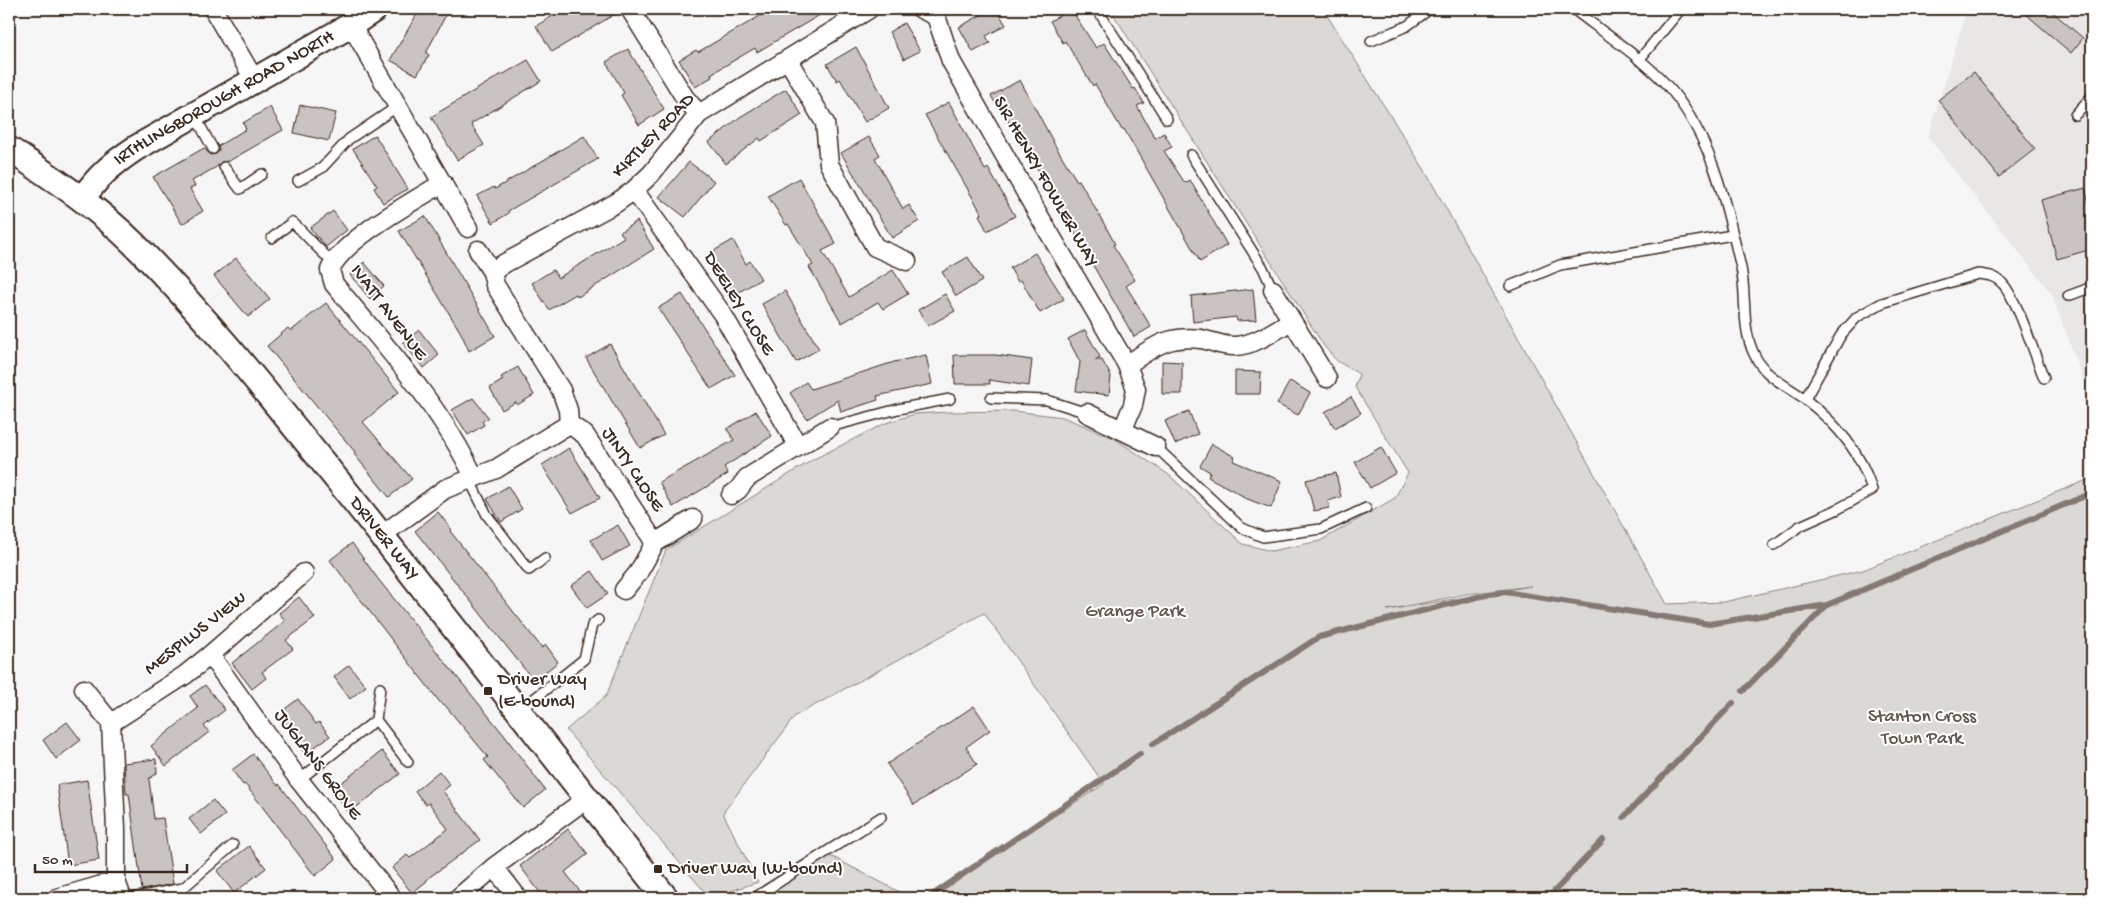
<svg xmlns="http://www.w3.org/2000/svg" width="2101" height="907" viewBox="0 0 2101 907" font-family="'Gochi Hand',sans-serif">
<rect width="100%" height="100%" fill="#f7f6f6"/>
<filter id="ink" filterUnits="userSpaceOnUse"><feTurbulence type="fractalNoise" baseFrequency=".02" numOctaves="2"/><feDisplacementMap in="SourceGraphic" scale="10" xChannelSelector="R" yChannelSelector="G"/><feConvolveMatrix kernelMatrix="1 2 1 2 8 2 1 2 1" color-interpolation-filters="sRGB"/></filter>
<g filter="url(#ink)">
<path fill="#e9e7e6" d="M1967,9H2092V403L2051,293L1928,137Z"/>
<path fill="#dbd9d6" stroke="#8b827a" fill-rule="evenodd" d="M1110,9H1323L1424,169L1667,604L1724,602L1863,570L2092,478V898H928L1104,784L984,613L795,716L723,813L758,882L710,898L566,730L606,696L666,550L814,459L886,423L915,414L947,412L1014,411L1063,417L1114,438L1169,475L1243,544L1271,551L1320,541L1395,498L1408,473L1355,387L1359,374L1337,361L1324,346ZM1531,586L1388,610H1387L1467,594Z
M825,853L911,898H754Z"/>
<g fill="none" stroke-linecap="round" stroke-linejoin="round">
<path stroke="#847972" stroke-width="6" d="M1743,691L1827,605L2092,493
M1153,744L1319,637L1489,594L1505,592L1709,624L1827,605
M1624,817L1733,703
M928,898L1140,754
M1548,898L1603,840"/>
</g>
<path fill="#c9c3c1" stroke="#3b2a1e" d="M420,9H449L426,53L429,55L417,75L390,60Z
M564,9H619L620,11L552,52L536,26Z
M772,9H830L757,52L755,48L711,74L712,77L695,87L679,60L696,50L698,52Z
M977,9H996L1006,25L986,36L990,43L973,52L959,27L981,15Z
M1071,9L1096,48L1104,43L1133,89L1135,88L1144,103L1137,106L1155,138L1164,133L1172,147L1164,151L1185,183L1190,180L1227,245L1200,262L1124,129L1122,130L1095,84L1093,86L1065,41L1063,43L1050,21Z
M2020,9H2049L2083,38L2071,53Z
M904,23L920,51L904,59L889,32Z
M856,47L889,108L865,122L840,79L837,81L827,64Z
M628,49L664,109L639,125L621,95L624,93L606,62Z
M528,60L541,81L471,124L484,145L457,160L431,117L502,74V75Z
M1974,72L2035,149L1999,177L1938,100Z
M1020,80L1056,147L1077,181L1079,180L1107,229L1115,244L1113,245L1135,280L1126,286L1136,302H1134H1136L1151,327L1134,337L1050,190L1032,160L1030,161L1003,111L1001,112L991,96Z
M786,89L802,115L761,141L759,138L726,164L709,142L740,117Z
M949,102L985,170L988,168L1015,216L987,231L979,215L982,214L925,115Z
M300,105L336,113L329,141L294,133Z
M270,107L283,130L229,161L221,162L218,166L192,181L195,186L190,189L203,211L182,224L153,177L204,148L210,155L216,154L219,150L218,146L246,129L243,123Z
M375,135L408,189L383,203L374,188L377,186L353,149Z
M584,136L598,159L508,211L509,213L493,223L477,196L494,187L495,189Z
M869,137L880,155L875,158L903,209L909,205L919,221L892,238L841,153Z
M689,162L714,181L685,217L659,197Z
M799,178L836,244L822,251L849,297L893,270L908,294L883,309L878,302L842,323L809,267L813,265L801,245L788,224L786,225L768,196Z
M2085,188L2092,214V249L2057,259L2041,200Z
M333,211L347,230L326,247L310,228Z
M425,216L495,336L469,351L461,333L399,231Z
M637,221L654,249L578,297L576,294L549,310L532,283L553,270L558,278L624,237L620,232Z
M733,240L746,264L750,261L761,279L734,295L710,253Z
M1035,253L1064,299L1040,313L1021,280L1018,282L1010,268Z
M968,257L982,281L956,296L942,272Z
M236,258L270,299L248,317L214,276Z
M364,262L384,286L370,299L350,275Z
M1253,289L1256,320L1237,321L1236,317L1193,322L1191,296Z
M785,291L819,349L796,362L762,304Z
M682,294L735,375L711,389L658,308Z
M945,294L955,311L928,326L918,310Z
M326,303L399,392L363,422L412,479L389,497L354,454L355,452L267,346L288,328L291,331Z
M419,330L439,355L424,368L403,343Z
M1085,330L1100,357L1095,360H1102L1111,376L1109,395L1076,391L1080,362L1068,339Z
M610,344L664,435L640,448L586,358Z
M926,355L932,384L877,396L878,400L841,412L838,400L807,419L790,393L806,382L811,389L894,362Z
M954,355H996L1032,360L1029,386L989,380L990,384H955Z
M1162,361L1182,362V394H1162Z
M518,367L534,395L517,405L516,402L502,410L490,388L503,380L501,377Z
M1235,371L1261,372L1260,394H1235Z
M1290,381L1310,393L1298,415L1277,404Z
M1351,397L1361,413L1335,428L1325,412Z
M473,398L489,418L482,421L484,425L468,435L452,410Z
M756,411L772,436L724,467L728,474L673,507L659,482L734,440L727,429Z
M1189,411L1198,434L1175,444L1165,421Z
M1212,444L1235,457L1233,461L1282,481L1271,508L1242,497L1243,496L1208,477L1210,472L1200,466Z
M1381,447L1396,473L1370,488L1355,462Z
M569,448L600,498L572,513L542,465Z
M1336,473L1341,497L1328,501L1329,508L1314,511L1306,480Z
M508,486L522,509L501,522L487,499Z
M438,512L452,530L450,531L542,648L546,645L558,662L534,681L415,531Z
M618,525L630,546L602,561L591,540Z
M352,543L378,579L504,735L545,790L523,808L484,760L488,757L444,704L442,705L330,560Z
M592,571L608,594L587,608L571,586Z
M299,597L315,618L286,640L293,649L262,672L266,678L252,689L232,663L285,621L279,613Z
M349,665L366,686L350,699L334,677Z
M205,685L225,710L204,726L209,732L166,766L151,746L198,708L190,696Z
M298,699L316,724L319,722L330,736L305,754L277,715Z
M974,706L990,730L966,747L977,764L914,805L887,764Z
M67,722L81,740L56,759L43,740Z
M382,751L400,774L349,813L332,790Z
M253,754L278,786L279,784L336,859L315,876L245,784L243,785L232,770Z
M156,759L157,773L149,779L154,819L163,818L173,884L142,890L129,794H126L124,763Z
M439,771L450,785L443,791L480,840L427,879V881L412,893L392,868L407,855L410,858L448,829L429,803L426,805L415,791Z
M87,780L99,860L68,865L57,785Z
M213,800L225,815L201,834L189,819Z
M568,829L588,854L565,872L585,898H544L520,866Z
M249,846L266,868L234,893L217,871Z"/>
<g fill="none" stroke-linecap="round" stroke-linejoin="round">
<g stroke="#3b2a1e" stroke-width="12">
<path id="lane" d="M1097,9L1167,119
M1573,9C1604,33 1647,61 1672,91C1714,143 1726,205 1741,268C1747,296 1741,327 1754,354C1765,378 1787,385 1806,400C1836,423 1862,454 1872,490L1836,510L1800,526L1774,545
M1371,41L1407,26L1430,9
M1639,60L1681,9
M2075,115L2092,96
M195,116L213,149
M1191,155L1263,268L1273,290
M224,167L240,189L262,174
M298,181L322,168L349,139L398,106
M272,238L292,222C307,235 318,250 333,262
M1510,286L1560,265L1732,235
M2068,296L2092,287
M991,398L1047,400L1087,413
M1805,399L1841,335L1857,317L1882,303L1978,274C1988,275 1996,276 2003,284C2019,303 2034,354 2044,378
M830,427L898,409L950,399
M1156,447L1242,528L1263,537L1321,529L1366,508
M469,479L487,515L529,570L545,558
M380,688L376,720L408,762
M520,710L584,659L592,625L598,620
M299,780L376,720
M133,898L183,888L233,845
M754,898L881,817"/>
</g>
<g stroke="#3b2a1e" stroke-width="21">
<path id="street" d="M213,9L254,79
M630,9L685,98L699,114
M921,9L936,16
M936,16L951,61L1038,214L1127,365L1136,389L1133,405L1123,429
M351,25L468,228
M788,60L825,123L829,164L875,247L907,261
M443,183C414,201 342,240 330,270L334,284C385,346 440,405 474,477
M634,190L723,315L798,446
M478,250L492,272L495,285L561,390L568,410L569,424
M492,272L505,263L616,203L634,190L651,174L699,114L869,9
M1273,290L1327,378
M1127,365C1153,347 1167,335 1201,339C1212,341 1224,347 1235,346C1255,345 1274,331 1291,321
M1087,413L1156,447
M569,424L585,435L655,543
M731,495L738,490L747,478L830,427
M382,535L445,489L496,469L569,424
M624,590L638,573L655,543L693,519
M210,655L299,780L392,898
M84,689L111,723L116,829V881L122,898
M111,723L185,675L210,655L304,573
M494,867L518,898
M57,898L116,881
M458,898L494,867L586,799"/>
</g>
<g stroke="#3b2a1e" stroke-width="28">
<g id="secondary">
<path id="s1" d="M9,149C52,178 96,206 133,243C204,314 267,393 330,471C444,612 552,757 666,898"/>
<path id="s2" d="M82,199C99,175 112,164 136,148L351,25L375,9"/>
</g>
</g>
<use href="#lane" stroke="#fff" stroke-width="9"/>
<use href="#street" stroke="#fff" stroke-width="18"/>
<use href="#secondary" stroke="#fff" stroke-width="24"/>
</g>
</g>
<g fill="#3b2a1e" stroke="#fff" stroke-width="2">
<rect x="483" y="686" width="10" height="10" rx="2.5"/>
<rect x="653" y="864" width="10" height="10" rx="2.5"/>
</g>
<g text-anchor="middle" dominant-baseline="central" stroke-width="4" stroke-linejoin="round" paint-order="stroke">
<g font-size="19" fill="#3b2a1e" stroke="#fff">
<text stroke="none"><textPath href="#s2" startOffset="176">IRTHLINGBOROUGH ROAD NORTH</textPath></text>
<text transform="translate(654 136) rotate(-46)">KIRTLEY ROAD</text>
<text transform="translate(1045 182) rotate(60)">SIR HENRY FOWLER WAY</text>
<text transform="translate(738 304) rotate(58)">DEELEY CLOSE</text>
<text transform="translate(388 313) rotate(53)">IVATT AVENUE</text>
<text transform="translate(632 470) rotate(56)">JINTY CLOSE</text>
<text stroke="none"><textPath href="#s1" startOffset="544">DRIVER WAY</textPath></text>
<text transform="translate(196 634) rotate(-38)">MESPILUS VIEW</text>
<text transform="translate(317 765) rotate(53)">JUGLANS GROVE</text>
</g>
<g font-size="19" fill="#63564c" stroke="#fff">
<text x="1135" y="612">Grange Park</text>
<text x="1922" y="717">Stanton Cross<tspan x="1922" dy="22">Town Park</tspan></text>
</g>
<g font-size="19" fill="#3b2a1e" stroke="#fff" text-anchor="start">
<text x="498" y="680">Driver Way<tspan x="498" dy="22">(E-bound)</tspan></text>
<text x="668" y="869">Driver Way (W-bound)</text>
</g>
</g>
<rect width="2101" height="907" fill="none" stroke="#fff" stroke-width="30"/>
<rect x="15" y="15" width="2071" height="877" fill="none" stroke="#3b2a1e" stroke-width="2" filter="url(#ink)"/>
<path d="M35 864v8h152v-8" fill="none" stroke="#3b2a1e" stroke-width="2.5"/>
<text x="42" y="864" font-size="15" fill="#3b2a1e" stroke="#ffffff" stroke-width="4" paint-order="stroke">50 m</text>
</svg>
